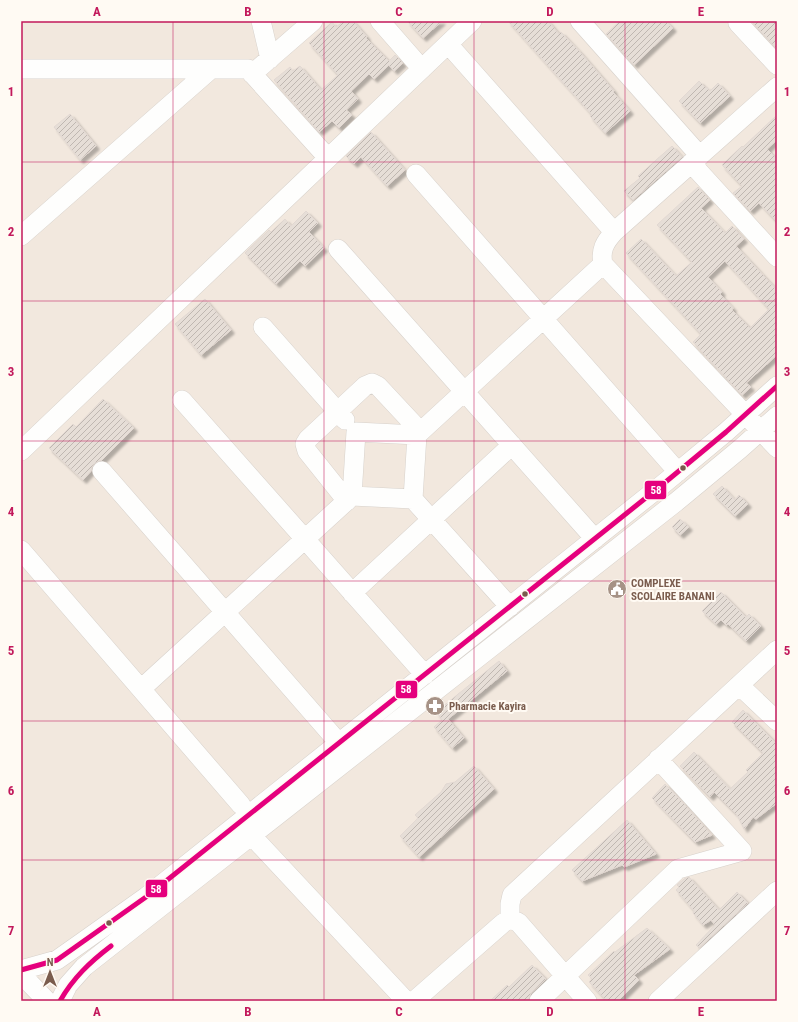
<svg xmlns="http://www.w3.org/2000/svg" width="798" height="1022" viewBox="0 0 798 1022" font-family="'Roboto Condensed',sans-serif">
<defs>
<pattern id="building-hatch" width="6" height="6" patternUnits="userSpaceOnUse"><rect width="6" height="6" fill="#e6ded7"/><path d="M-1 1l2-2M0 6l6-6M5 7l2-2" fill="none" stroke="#bfb7b1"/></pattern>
<filter id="shadow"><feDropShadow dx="3.5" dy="3.5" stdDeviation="1" flood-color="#0004"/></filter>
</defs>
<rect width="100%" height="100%" fill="#f9f5f0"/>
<path fill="#f2e8de" d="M21,21H777V1001H21Z"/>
<path fill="url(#building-hatch)" stroke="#e2d8d2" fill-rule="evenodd" filter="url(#shadow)" d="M344,21H353L367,37L366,38L389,61L395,55L403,63L394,71L389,65L374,79L369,74L351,91L358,99L346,110L352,115L339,128L332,121L319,132L274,80L290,67L293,71L300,66L321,90L338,75L309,43L332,22L336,27Z
M407,21H442L423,38Z
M508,21H548L559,34L561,32L580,52L614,91L613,92L630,111L605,133L590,116L592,115Z
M620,21H666L673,28L634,65L606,34Z
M751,21H777V49Z
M699,81L706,88L707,87L710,91L718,83L730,96L700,123L679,101Z
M70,114L96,146L80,160L54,127Z
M777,115V140L767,149L777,159V222L759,203L750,211L733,193L742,186L722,165L742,146L743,147Z
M371,132L405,170L387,186L361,157L354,164L346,156Z
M672,146L682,157L633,200L624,191L640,178L638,176Z
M698,187L710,200L701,208L725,233L732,226L744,239L736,246L777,290V355L746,383L751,387L742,395L693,342L701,334L626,253L641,239L676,276L692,262L657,225ZM725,261L769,309L750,328L732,310L733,308L720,294L722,292L708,277Z
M306,211L318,223L309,232L324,248L305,266L300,261L276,284L245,253L269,230L271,232L285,219L291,226Z
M205,299L231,330L201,355L175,324Z
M103,399L134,428L102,460L95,463L92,467L91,471L83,480L49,448L73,424L76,427Z
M722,486L735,500L739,495L748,504L735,516L713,494Z
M680,519L689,527L680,535L672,527Z
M721,592L746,617L749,614L761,626L746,641L728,624L726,625L721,620L716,624L702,611Z
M499,661L507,671L448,719L464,738L452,748L434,727L442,720L436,712Z
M743,710L777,744V803L756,819L753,817L744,829L737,815L714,792L710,797L680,766L694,752L730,789L748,772L746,770L763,753L732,722Z
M474,766L494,789L419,857L400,836L418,818L415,815L441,792L446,784L455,782Z
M665,784L676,795L712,835L695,842L652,798Z
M627,820L656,854L624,867L622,865L582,881L572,870Z
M689,877L719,910L737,892L748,903L699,948L696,945L715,925L711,920L703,925L693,913L694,911L676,890L679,887L677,885L684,879Z
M647,928L670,949L634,975L639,980L618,1001H607L589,982L592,979L588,975L614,951L615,952Z
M532,965L546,979L531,993L528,1001H490L507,985L509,987Z"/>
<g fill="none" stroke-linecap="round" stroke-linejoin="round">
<g stroke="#d7d1cb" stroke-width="20">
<path id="minor" d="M261,21L270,59
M380,21L422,69
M580,21L700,156
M739,21L738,23L777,65
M448,44L614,232
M21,69H248L328,158
M252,74L313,21
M777,87L614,232C605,242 600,250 603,264L777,448
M691,163L777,257
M416,174L678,472
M21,236L211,69
M338,249L595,539
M263,327L345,420
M182,400L425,675
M417,435L413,499L352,496L356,432L417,435L603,264
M21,451L472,21
M102,471L339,743
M413,499L510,607
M347,501L307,451L305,444L308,439L365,386L372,383L378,386L420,431
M21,550L241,805
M352,593L512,445
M739,685L777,721
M141,689L352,496
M252,836L406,1001
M510,920V904L512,895L777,650
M21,970L57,960L84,941L146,897L662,485L726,432L777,386
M21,974L47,1001
M60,1001L68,985L84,967L676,502L740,449L777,416
M414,1001L502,924C507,919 513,919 519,923L587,1001
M539,1001L678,869L742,851L658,759
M658,1001L777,891"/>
</g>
<use href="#minor" stroke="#fefefd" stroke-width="19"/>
<g stroke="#fffaf3" stroke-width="8">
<path id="bus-1" d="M21,970L57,960L146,897L662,485L726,432L777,386
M60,1001C73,978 90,962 111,946"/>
</g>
<use href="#bus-1" stroke="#e5007d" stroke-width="5"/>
</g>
<path fill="none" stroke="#c2185b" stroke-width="1" stroke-opacity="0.55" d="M173,21V1001M324,21V1001M474,21V1001M625,21V1001M21,162H777M21,301H777M21,441H777M21,581H777M21,721H777M21,860H777"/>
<defs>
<g id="civic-disc" transform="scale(1)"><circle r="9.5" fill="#a69286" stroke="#fffaf3"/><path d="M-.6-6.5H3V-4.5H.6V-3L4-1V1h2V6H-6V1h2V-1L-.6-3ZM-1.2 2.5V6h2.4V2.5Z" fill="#fff"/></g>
<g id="pharmacy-disc" transform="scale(1)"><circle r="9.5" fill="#a69286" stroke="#fffaf3"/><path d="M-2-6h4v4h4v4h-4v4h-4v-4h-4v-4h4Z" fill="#fff"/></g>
</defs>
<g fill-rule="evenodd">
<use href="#civic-disc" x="617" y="589"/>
<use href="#pharmacy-disc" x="435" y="706"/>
</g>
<g fill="#7a5c4d" stroke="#fffaf3" stroke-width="1.5">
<circle cx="683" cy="468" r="3.5"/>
<circle cx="525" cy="594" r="3.5"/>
<circle cx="109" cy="923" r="3.5"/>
</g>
<g text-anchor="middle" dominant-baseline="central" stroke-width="4" stroke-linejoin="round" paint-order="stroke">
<g font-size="11" font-weight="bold" fill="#7a5c4d" stroke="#fffaf3" text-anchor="start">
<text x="631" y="583">COMPLEXE<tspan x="631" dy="13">SCOLAIRE BANANI</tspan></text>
<text x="449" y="706">Pharmacie Kayira</text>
</g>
</g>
<g stroke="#fffaf3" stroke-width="1.5">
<rect x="644" y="480" width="23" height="20" rx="4" fill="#e5007d"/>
<rect x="395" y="680" width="23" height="19" rx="4" fill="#e5007d"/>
<rect x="145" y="879" width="23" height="19" rx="4" fill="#e5007d"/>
</g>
<g font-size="11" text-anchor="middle" font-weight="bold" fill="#fff">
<text x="656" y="494">58</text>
<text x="406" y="693">58</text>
<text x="156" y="893">58</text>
</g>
<rect width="798" height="1022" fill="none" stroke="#fffaf3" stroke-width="44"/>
<g transform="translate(50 972)" stroke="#fffaf3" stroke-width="3" paint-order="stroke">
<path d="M0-3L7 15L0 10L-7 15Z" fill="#7a5c4d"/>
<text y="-6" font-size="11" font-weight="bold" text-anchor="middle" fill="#7a5c4d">N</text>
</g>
<rect x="22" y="22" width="754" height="978" fill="none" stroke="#c2185b" stroke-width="1.5"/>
<g font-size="13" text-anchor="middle" font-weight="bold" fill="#c2185b">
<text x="97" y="16">A</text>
<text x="248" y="16">B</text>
<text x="399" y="16">C</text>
<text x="550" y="16">D</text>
<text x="701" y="16">E</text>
<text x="11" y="96">1</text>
<text x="787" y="96">1</text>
<text x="11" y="236">2</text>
<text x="787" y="236">2</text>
<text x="11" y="376">3</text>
<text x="787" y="376">3</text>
<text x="11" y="516">4</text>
<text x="787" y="516">4</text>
<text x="11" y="655">5</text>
<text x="787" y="655">5</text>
<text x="11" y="795">6</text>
<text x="787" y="795">6</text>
<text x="11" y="935">7</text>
<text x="787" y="935">7</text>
<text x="97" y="1016">A</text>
<text x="248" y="1016">B</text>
<text x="399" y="1016">C</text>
<text x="550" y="1016">D</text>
<text x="701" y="1016">E</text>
</g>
</svg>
